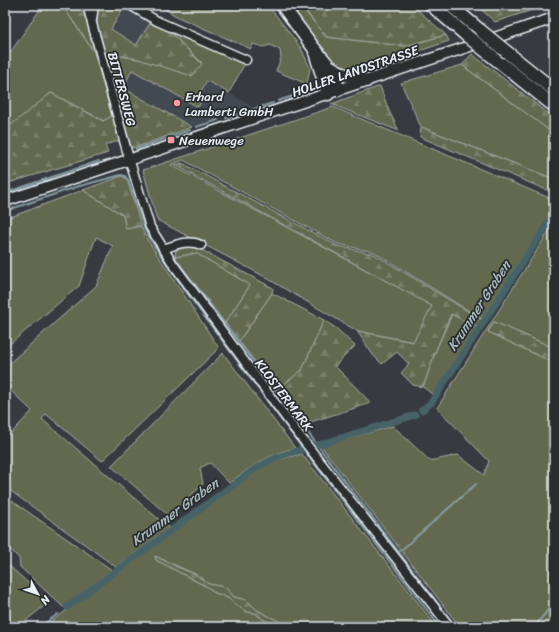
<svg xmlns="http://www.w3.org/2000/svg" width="559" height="632" viewBox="0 0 559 632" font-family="Sriracha,sans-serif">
<defs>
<pattern id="forest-firs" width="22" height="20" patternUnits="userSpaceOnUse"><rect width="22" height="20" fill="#63694f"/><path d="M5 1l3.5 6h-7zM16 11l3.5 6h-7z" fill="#797f69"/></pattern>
</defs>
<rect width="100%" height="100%" fill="#373b41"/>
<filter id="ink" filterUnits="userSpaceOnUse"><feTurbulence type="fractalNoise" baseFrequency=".025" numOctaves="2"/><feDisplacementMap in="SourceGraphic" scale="8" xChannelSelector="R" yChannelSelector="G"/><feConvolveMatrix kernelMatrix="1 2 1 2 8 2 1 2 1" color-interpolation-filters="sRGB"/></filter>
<g filter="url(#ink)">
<path fill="#434851" d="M124,7L150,23L136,45L111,29Z
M132,70L198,107L199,94L207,80L253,107L192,127L123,88Z"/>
<path fill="#63694f" stroke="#a6ada4" d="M43,5H62L94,52L112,116L104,121L51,93L11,126L5,111V60Z
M157,5H268L301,48L310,68L307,84L276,71L281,58L280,50L270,45L263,47L253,44L251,49L180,18Z
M290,5H300L326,37L405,46L446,35L449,41L366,69H342L333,64Z
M170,32L245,63L229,93L207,81L199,94L204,97L198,107L132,70L123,88L116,55L138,59L202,63Z
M462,65L554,134V179L421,127L401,83Z
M333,107L554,200V209L482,319L374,252L338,244L183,160L171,165L433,306L414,342L357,331L258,273L157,220L143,170Z
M83,190L123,215L126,228L141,226L145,236L219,348L102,461L46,414L42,419L169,528L116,567L5,487V440L32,411L5,385V367L96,286L113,246L96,237L79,286L5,348V219Z
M554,223V348L494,322L488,331L554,363V627H460L321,446L393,426L430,461L458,455L484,475L489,461L437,408Z
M196,253L250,285L225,323L175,257Z
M272,293L324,320L302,370L277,390L239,341Z
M452,314L477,327L433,395L423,387L436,350Z
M223,353L295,448C268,454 251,467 229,483L210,463L200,468L203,484L169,516L111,466Z
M302,454L437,627H296L289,622L282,623L257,610L246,600L234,597L225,587L209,584L195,574L155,556L156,560L211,589L213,592L228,598L236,605L247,612L255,613L264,620L277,625L279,627H44L261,467L280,459Z
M5,496L112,570L63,607L20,567L19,558L5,545Z
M5,562L49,602L18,627H5Z"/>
<path fill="url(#forest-firs)" stroke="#a6ada4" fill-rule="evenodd" d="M62,5H83L96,50L94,52Z
M99,5H124L170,32L202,64L192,76L138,59L116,55L123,88L192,127L134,148L130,146L97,29V7ZM124,7L150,23L136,45L111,29Z
M301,5H412L446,35L405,46L326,37Z
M476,5H548L495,22Z
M472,54L554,118V134L462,65Z
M380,86L389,111L399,131L331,104Z
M51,93L103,121L112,116L121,140L105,145L108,153L5,184V111L11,125Z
M421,127L554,179V193L420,137Z
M182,163L338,246L374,254L482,320L477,327L451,314L436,350L423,387L413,385L401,373L409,364L397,352L382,364L373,355L357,331L413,342L432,306L175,165Z
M122,176L127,179L141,226L126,229L123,215L83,190Z
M194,246L273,288L272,293L239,341L225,323L250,285L196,253L175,257L176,248Z
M324,320L337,329L355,346L335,366L371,403L304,424L277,390L302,370Z
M494,322L554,348V363L488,332Z
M155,556L177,567L195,574L209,584L225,587L234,597L246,600L257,610L282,623L289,622L296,627H279L277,625L264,620L255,613L247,612L236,605L228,598L213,592L211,589L156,560Z"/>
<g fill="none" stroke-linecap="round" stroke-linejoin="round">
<path stroke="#879ca2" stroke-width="2" d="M278,101L302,93
M247,111L273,103
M226,118L238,114
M196,127L218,120
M136,149L190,130
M5,193L99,161
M5,211L76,187L121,175L125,176L128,180L144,228L149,238L186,292L303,449L440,627
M177,261L456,627
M399,552L476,484
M40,627L58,614
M534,627L554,603"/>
<path stroke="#466368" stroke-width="7" d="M422,410L431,403L554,214
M318,445L415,415
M67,607L256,468L277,457L303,449"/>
<g stroke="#e8f1f8" stroke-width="11">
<path id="minor" d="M87,5L128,155L150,227L173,264L292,426L450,627
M130,5L157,21L246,60
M92,20L94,5
M163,249C175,245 189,239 201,245"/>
</g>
<g stroke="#e8f1f8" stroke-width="13">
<path id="major" d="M5,201L554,18"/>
</g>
<g stroke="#e8f1f8" stroke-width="15">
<path id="highway" d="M282,5L313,47L329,66L336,80L338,90
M431,5L466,35
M450,5L481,31
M315,52L328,94
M508,53L554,90
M493,57L554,106
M329,66L345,75L366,81"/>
</g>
<use href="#minor" stroke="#2a2d2e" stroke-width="8"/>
<use href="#major" stroke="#2a2d2e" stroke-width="10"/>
<use href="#highway" stroke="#2a2d2e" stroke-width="12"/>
<g stroke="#e8f1f8" stroke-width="15" stroke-linecap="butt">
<path id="highway-bridge" d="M481,31L508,53
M466,35L493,57"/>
</g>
<use href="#highway-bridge" stroke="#2a2d2e" stroke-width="12"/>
</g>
</g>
<g fill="#ff9aa2" stroke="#2a2d2e" stroke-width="1.5">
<circle cx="177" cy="103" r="4"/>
<rect x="167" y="136" width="8" height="8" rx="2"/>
</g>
<g text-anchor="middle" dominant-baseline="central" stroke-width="3.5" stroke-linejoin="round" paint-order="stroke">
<g font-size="13" fill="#e8f1f8" stroke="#2a2d2e">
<text transform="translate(355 71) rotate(-19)">HOLLER LANDSTRASSE</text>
<text transform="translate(122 89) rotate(75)">BITTERSWEG</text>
<text transform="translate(284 395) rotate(53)">KLOSTERMARK</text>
</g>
<g font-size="13" fill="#e8f1f8" stroke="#2a2d2e" text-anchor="start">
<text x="185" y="96">Erhard<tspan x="185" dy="15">Lamberti GmbH</tspan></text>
<text x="179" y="140">Neuenwege</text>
</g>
<g font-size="14" font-style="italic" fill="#a7b8be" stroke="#2a2d2e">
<text transform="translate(479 306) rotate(-57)">Krummer Graben</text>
<text transform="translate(175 512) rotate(-36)">Krummer Graben</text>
</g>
</g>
<rect width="559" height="632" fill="none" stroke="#2a2d2e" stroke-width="20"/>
<rect x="10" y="10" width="539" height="612" fill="none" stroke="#e8f1f8" stroke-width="1.5" filter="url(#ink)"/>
<g transform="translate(38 594) rotate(130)" stroke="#2a2d2e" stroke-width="3" paint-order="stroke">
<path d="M0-3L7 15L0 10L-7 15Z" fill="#e8f1f8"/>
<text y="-6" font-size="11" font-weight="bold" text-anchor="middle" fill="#e8f1f8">N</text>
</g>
</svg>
